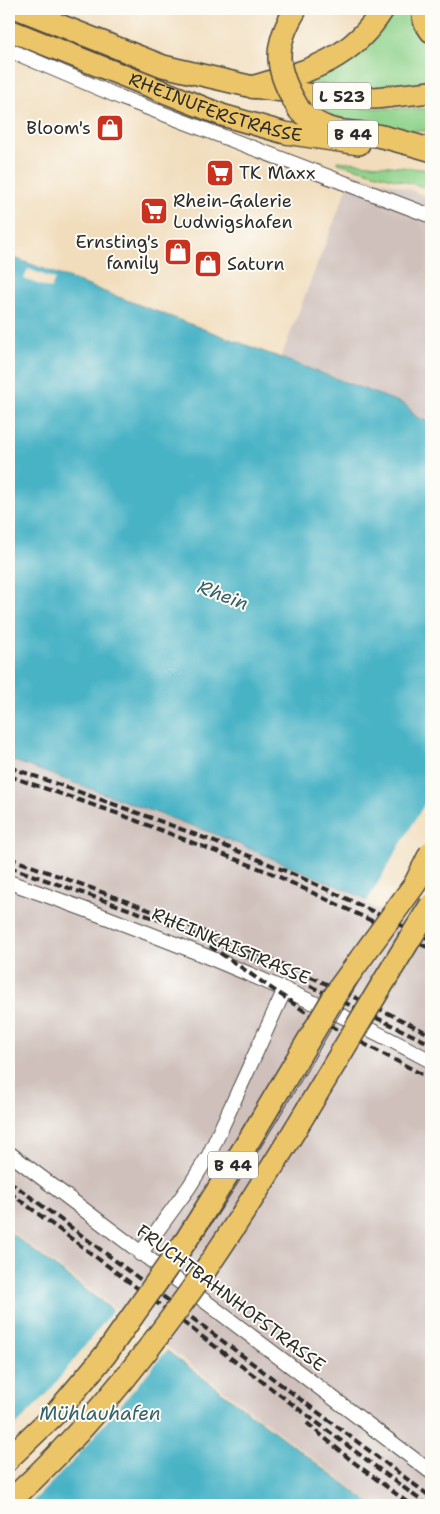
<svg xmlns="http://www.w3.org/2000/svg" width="440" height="1514" viewBox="0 0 440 1514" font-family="'Shantell Sans',sans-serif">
<rect width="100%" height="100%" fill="#fdfcf7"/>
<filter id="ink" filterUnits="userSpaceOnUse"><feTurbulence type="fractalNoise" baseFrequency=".02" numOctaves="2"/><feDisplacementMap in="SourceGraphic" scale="10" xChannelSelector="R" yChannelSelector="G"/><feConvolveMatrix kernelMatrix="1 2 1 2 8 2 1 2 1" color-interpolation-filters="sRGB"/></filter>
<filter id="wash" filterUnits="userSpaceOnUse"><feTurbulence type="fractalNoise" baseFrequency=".0096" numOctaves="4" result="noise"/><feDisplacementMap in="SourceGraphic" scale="20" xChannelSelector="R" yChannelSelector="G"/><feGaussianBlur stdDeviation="1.12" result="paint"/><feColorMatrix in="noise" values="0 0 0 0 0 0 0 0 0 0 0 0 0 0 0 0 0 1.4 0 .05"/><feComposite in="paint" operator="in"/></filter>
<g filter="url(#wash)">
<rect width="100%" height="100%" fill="#f1ddbc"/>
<path fill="#cfc0bb" d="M353,173L406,188L431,198V423L416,417L406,405L281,357Z
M9,759L215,834L349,891L431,934V1505H374L166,1346L9,1230Z"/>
<path fill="#91d38c" stroke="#5e7f5c" d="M392,9H413L426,38L431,43V84L391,89L296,84Z
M322,107L431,109V131L376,130L342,127Z
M338,161L431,170V189L338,163Z"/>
<path fill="#48b3c6" stroke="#3a6f78" d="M9,256L406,405L416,417L431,423V934L349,891L215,834L9,759Z
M9,1232L372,1505H12L9,1503Z"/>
<path fill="#f1ddbc" d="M28,269L55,279L51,289L24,279Z
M431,793V932L429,935L366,903Z
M115,1308L169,1348L74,1460L29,1505H9V1433L47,1394Z"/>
</g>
<g filter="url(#ink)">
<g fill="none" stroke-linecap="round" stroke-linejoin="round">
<g stroke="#494641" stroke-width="16">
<path id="minor" d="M9,50L122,98L431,216
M9,882C156,934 293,987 431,1061
M9,1153L431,1472
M140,1254L189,1187L209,1155L285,989"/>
</g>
<g stroke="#494641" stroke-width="24">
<g id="primary">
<path d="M19,9L163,66L253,87L314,95L375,98L431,92"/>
<path id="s1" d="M9,30L222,115L285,133L359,144"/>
</g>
</g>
<g stroke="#494641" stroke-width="25">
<path id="trunk" d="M422,9L425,22L431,31
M253,87C308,71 351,61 383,9
M300,111C331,137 343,129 379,136C397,140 414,145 431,150"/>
</g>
<use href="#minor" stroke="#fff" stroke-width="14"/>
<use href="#primary" stroke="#edc569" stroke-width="21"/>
<use href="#trunk" stroke="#edc569" stroke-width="22"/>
<path stroke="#2b2b2b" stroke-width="1" d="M414,901L431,871
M9,1475C188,1299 305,1071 431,856"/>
<path stroke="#2b2b2b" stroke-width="4" stroke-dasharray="8 4" stroke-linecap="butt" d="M9,767C99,799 189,830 276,867C329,889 380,915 431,940
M9,776L119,814L271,873L431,949
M9,858C153,910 295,964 431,1035
M9,867L159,920L258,961L431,1044
M210,946L313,1017L431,1079
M9,1181L431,1497
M9,1192L427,1505
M307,1423L352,1461L411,1505"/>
<g stroke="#494641" stroke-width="25" stroke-linecap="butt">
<path id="trunk-bridge" d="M296,9C271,49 276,72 300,111
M9,1458L57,1412L105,1355L187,1239L251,1137L340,987L415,884L431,852
M9,1502C191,1336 301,1111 431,905"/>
</g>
<use href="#trunk-bridge" stroke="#edc569" stroke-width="22"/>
</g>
</g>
<defs>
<g id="shop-square" transform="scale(1.4375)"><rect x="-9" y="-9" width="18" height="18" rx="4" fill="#c8321e" stroke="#fdfcf7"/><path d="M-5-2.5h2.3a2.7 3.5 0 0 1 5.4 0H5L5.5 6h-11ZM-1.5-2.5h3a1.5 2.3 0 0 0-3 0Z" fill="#fff"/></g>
<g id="supermarket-square" transform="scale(1.4375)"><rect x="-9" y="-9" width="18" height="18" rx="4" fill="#c8321e" stroke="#fdfcf7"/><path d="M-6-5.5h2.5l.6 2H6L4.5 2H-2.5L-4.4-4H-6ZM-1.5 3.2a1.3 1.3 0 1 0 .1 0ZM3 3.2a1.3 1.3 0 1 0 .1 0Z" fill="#fff"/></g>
</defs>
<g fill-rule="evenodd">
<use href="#shop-square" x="110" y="128"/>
<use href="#supermarket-square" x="220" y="173"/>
<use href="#supermarket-square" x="154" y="211"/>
<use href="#shop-square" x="178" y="252"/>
<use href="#shop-square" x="208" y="264"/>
</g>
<g text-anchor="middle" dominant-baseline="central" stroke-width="4" stroke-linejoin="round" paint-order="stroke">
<g fill="#fdfcf7" stroke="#6a6a68" stroke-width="1">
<rect x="313" y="82.5" width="58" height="27" rx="4"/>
<rect x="328" y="120.5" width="50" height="27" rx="4"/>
<rect x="208" y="1151.5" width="50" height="27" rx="4"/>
</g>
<g font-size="16" font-weight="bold" fill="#2b2b2b">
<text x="342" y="96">L 523</text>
<text x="353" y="134">B 44</text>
<text x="233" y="1165">B 44</text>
</g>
<g font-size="18" fill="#2b2b2b" stroke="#fdfcf7">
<text stroke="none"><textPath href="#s1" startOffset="221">RHEINUFERSTRASSE</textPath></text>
<text transform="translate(231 946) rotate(23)">RHEINKAISTRASSE</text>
<text transform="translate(231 1298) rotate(37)">FRUCHTBAHNHOFSTRASSE</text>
</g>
<g font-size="18" fill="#2b2b2b" stroke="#fdfcf7" text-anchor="start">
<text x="91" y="128" text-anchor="end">Bloom's</text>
<text x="239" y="173">TK Maxx</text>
<text x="173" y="201">Rhein-Galerie<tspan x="173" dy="21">Ludwigshafen</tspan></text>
<text x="159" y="242" text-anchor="end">Ernsting's<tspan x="159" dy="21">family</tspan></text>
<text x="227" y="264">Saturn</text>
</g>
<g font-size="19" font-style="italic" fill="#376169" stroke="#fdfcf7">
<text transform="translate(223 595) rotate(21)">Rhein</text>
<text x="100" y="1413">Mühlauhafen</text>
</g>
</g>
<rect width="440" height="1514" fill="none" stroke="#fdfcf7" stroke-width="30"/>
</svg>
